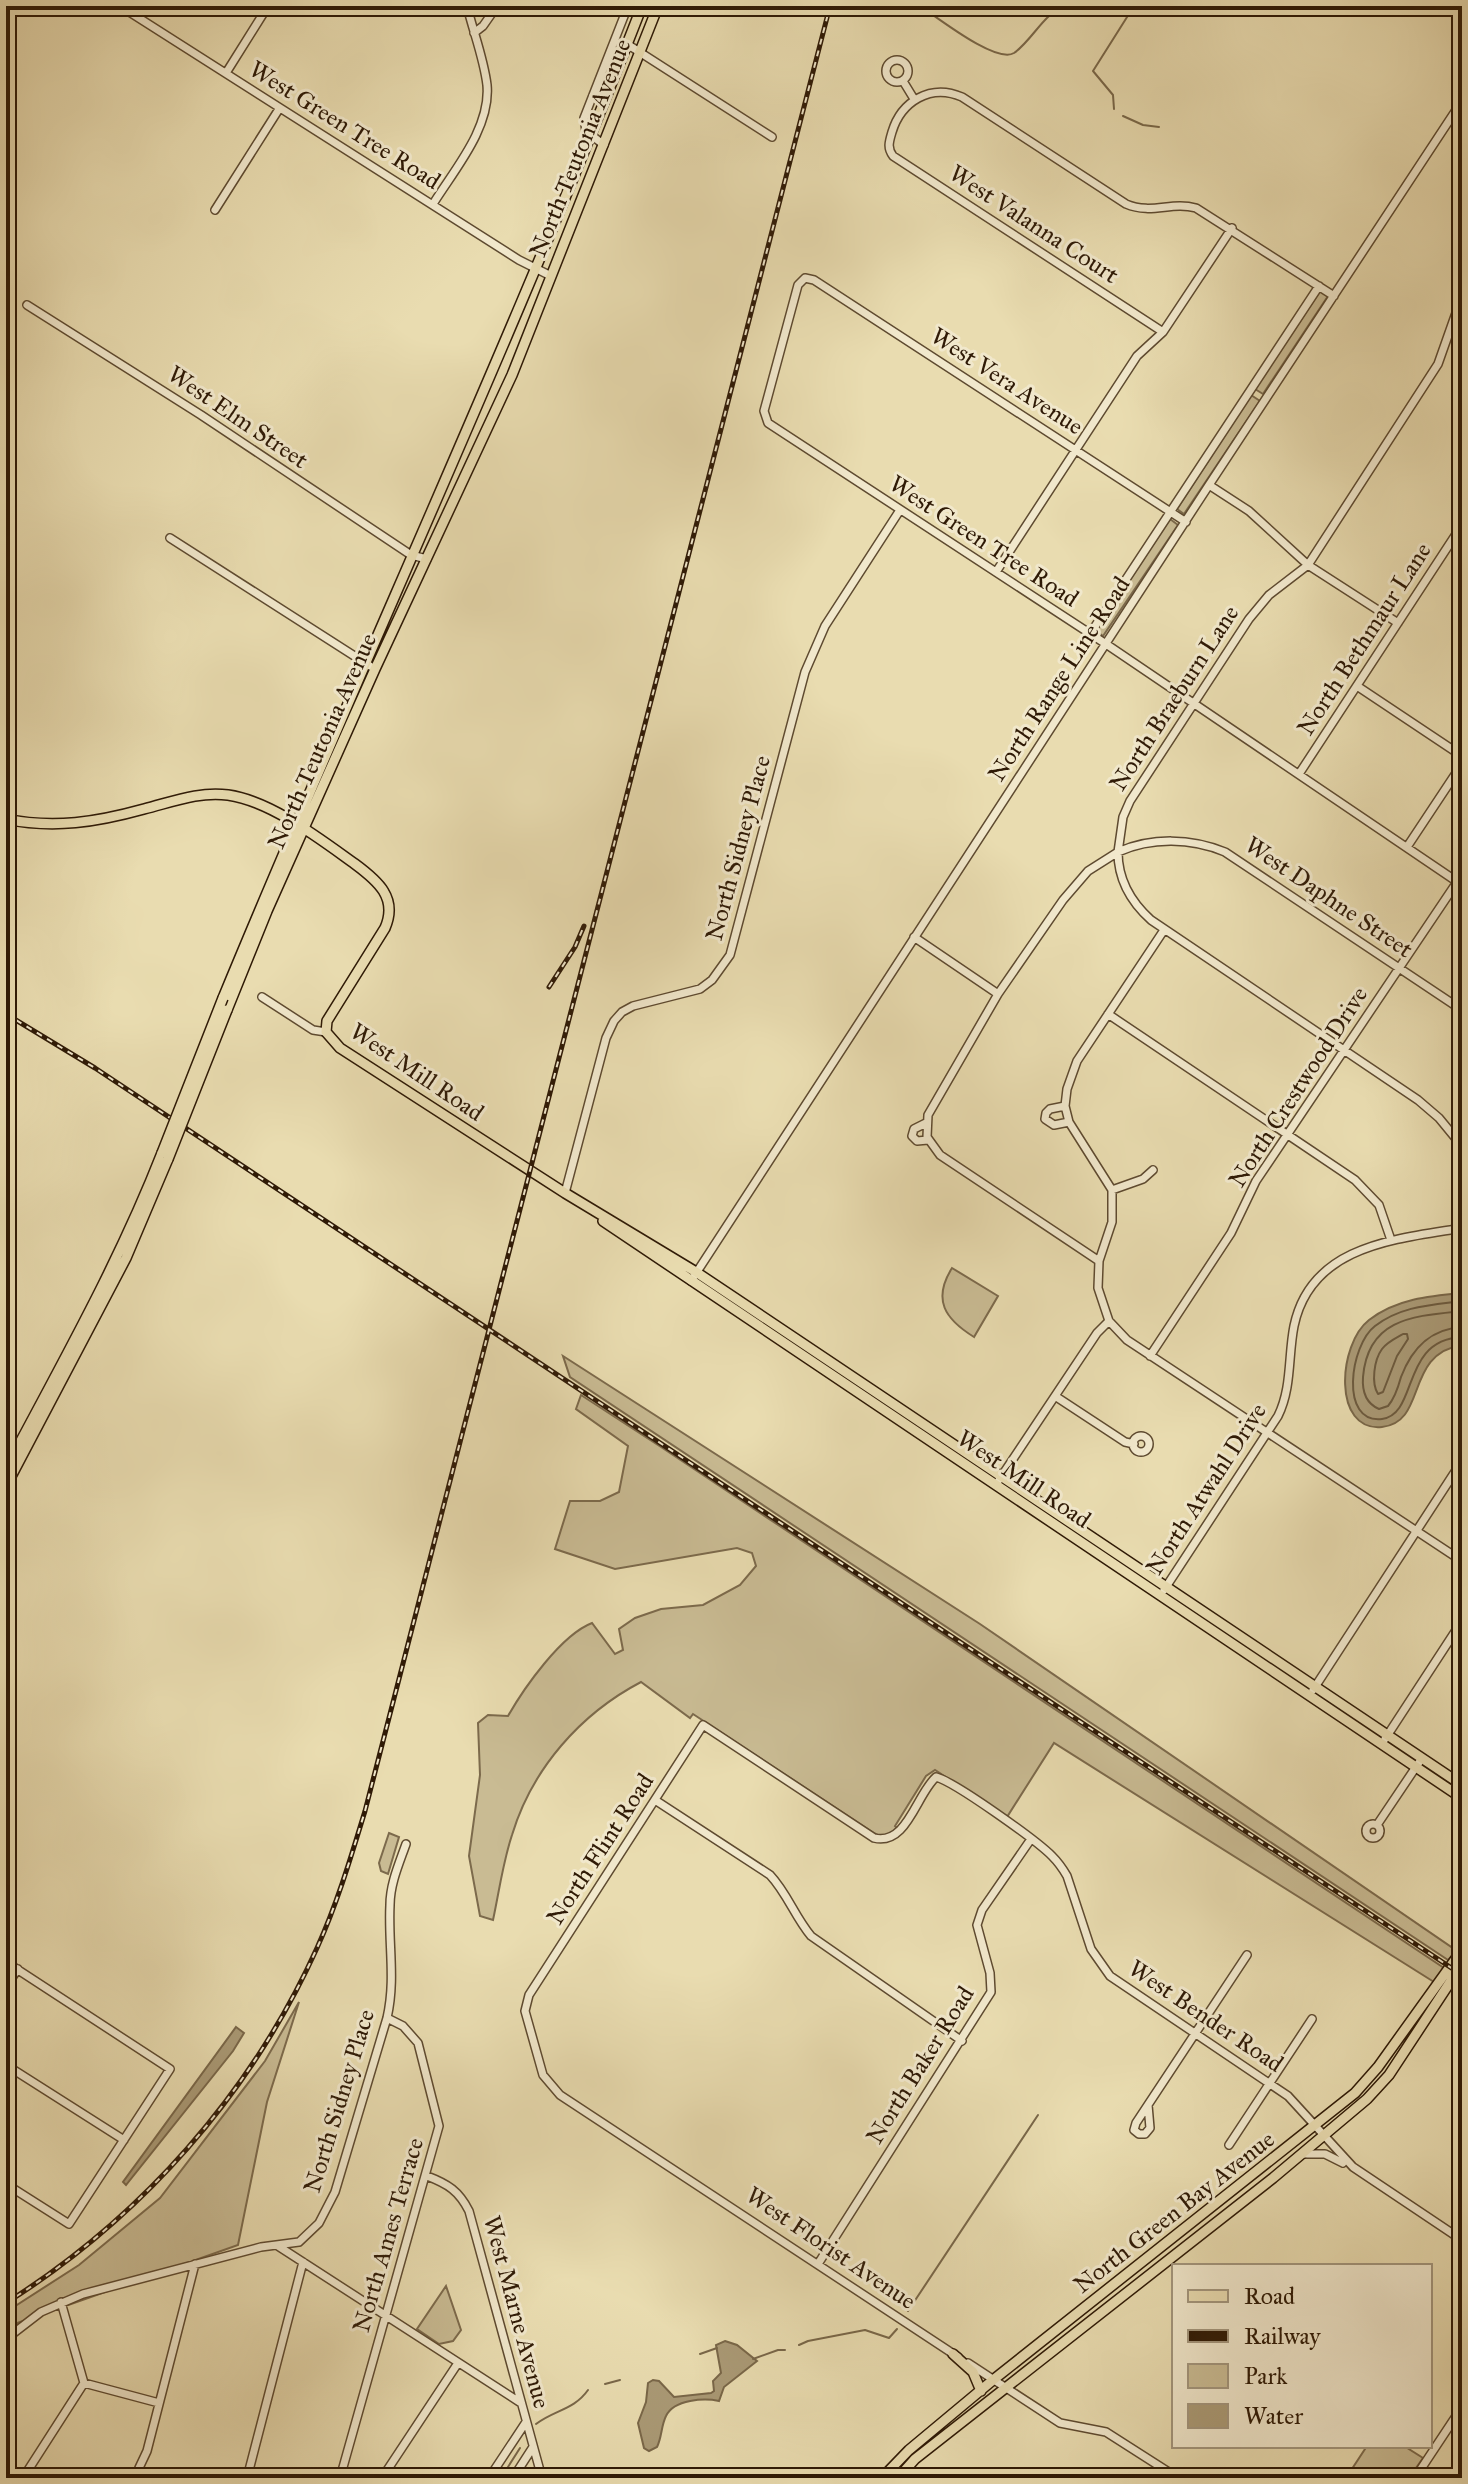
<svg xmlns="http://www.w3.org/2000/svg" width="1468" height="2484" viewBox="0 0 1468 2484" font-family="'IM FELL Great Primer',serif">
<rect width="100%" height="100%" fill="#e9dcb0"/>
<filter id="stains"><feTurbulence type="fractalNoise" baseFrequency=".0025" numOctaves="4"/><feColorMatrix values="0 0 0 0 .2 0 0 0 0 .09 0 0 0 0 .02 0 0 0 .5 -.17"/></filter>
<radialGradient id="worn" r=".72"><stop offset=".6" stop-color="#630" stop-opacity="0"/><stop offset="1" stop-color="#630" stop-opacity=".3"/></radialGradient>
<path fill="#c9bb93" stroke="#7c6a4c" stroke-width="2" d="M1320,291L1328,296L1263,394L1255,389Z
M1251,395L1260,401L1184,514L1177,509Z
M1170,519L1178,525L1103,636L1096,631Z
M952,1268L998,1296L974,1337C945,1319 932,1300 952,1268Z
M563,1356L980,1624L1457,1951L1448,1960L570,1377Z
M581,1395L661,1447L1444,1968L1434,1982L1054,1743L1007,1817L935,1770L926,1776L895,1826L897,1828C890,1835 883,1838 874,1833L693,1714L690,1718L641,1682C580,1714 532,1769 512,1835C503,1862 499,1892 493,1920L480,1916L469,1856L480,1775L478,1723L488,1715L508,1716C524,1688 561,1635 592,1623L615,1654L623,1650L619,1629L635,1618L661,1609L703,1605L740,1585L756,1566L752,1553L737,1548L615,1569L555,1549L570,1501H600L619,1492L628,1446L576,1409Z
M389,1833L399,1837L388,1874L381,1871L379,1863Z
M299,2002L267,2102L238,2245L6,2327V2312L79,2265L160,2198L265,2061Z
M446,2286L461,2330L453,2341L439,2344L417,2329Z
M1367,2446H1404L1423,2458L1416,2468L1398,2470L1392,2478H1346Z"/>
<path fill="#aa9a76" stroke="#796749" stroke-width="2" d="M1462,1293V1345C1404,1354 1428,1422 1382,1427C1332,1432 1338,1344 1369,1320C1396,1299 1429,1296 1462,1293Z
M236,2027L244,2033L233,2051L126,2185L123,2182Z
M725,2341L737,2345L757,2361L724,2387L719,2401C705,2398 674,2399 666,2416C661,2426 662,2437 657,2447L649,2451L644,2448L638,2423L646,2402L648,2383L653,2380L659,2381L674,2397L711,2393L714,2391L713,2381L721,2373L716,2345Z"/>
<g fill="none" stroke-linecap="round" stroke-linejoin="round">
<path stroke="#6c5a3e" stroke-width="2" d="M1462,1301C1431,1305 1401,1306 1375,1326C1350,1345 1339,1424 1382,1419C1419,1414 1400,1340 1462,1337
M1462,1311C1414,1316 1368,1318 1363,1377C1362,1391 1365,1403 1379,1409L1388,1406C1395,1398 1398,1388 1401,1377C1412,1348 1430,1329 1462,1327
M1403,1334H1407L1408,1339L1397,1356L1383,1392L1378,1394C1371,1383 1374,1360 1382,1349C1387,1342 1396,1338 1403,1334Z"/>
<path stroke="#796749" stroke-width="2" d="M920,6C937,17 996,64 1014,53C1027,44 1037,27 1049,16
M1114,109L1113,95L1093,71L1134,6
M1123,116L1143,125L1159,127
M908,2311L1038,2115
M799,2345L808,2341L865,2330L889,2338L897,2329
M700,2354L717,2348
M753,2359L778,2350H785
M605,2384L620,2380
M536,2424C554,2410 574,2410 588,2390
M501,2478L520,2448"/>
<g stroke="#5e4a30" stroke-width="10">
<path id="minor" d="M120,6L519,260L551,276
M474,33L483,26L497,6
M627,44L772,137
M886 71a11 11 0 1 1 22 0a11 11 0 1 1-22 0Z
M226,73L268,6
M903,81L914,99
M604,145L586,131L584,118L628,6
M433,204C454,170 491,128 487,85C484,59 473,31 467,6
M215,210L279,109
M27,305L201,415L411,555L427,559
M1163,332L893,156C887,148 889,142 892,132C901,102 930,83 962,97L1126,204C1152,215 1171,201 1196,208L1334,296
M1209,485L1249,511L1308,565L1398,623
M1186,522L814,280L805,278L798,285L764,411L768,423L1106,644L1462,885
M170,538L370,666
M996,572L1137,356L1163,332L1232,228
M1090,634L1319,286
M1357,686L1462,756
M1299,774L1462,525
M1407,847L1462,764
M1164,930L1077,1061L1067,1089L1065,1106L1069,1122L1112,1190V1222L1099,1261L1098,1288L1109,1321L1127,1340L1462,1561
M914,937L998,994
M262,997L313,1030L326,1032
M1462,1010L1225,852C1191,838 1152,837 1118,852C1118,880 1131,902 1151,920L1418,1100L1439,1118L1462,1146
M1108,1014L1355,1180L1379,1205L1391,1240
M1065,1106L1050,1109L1046,1113L1045,1119L1054,1125L1069,1122
M926,1123L914,1129L912,1136L917,1141L928,1140
M1112,1190L1143,1179L1153,1170
M565,1193L606,1038L614,1021L622,1012L633,1006L700,989L712,980L730,955L805,672L825,626L900,510
M1099,1261L940,1155L927,1137L928,1115L998,994L1063,900L1088,871L1118,852L1123,817L1130,801L1249,619L1269,595L1308,565L1438,364L1462,296
M691,1281L1209,485L1462,101
M1150,1356L1231,1233L1256,1181L1457,882
M1055,1396L1125,1442L1134,1444
M1133 1444a8 8 0 1 1 16 0a8 8 0 1 1-16 0Z
M999,1480L1097,1333L1109,1321
M1164,1590L1278,1416C1292,1388 1288,1356 1294,1326C1311,1245 1396,1239 1462,1228
M1313,1690L1462,1461
M1385,1739L1462,1621
M655,1800L770,1875C787,1893 795,1917 811,1936L962,2041
M1366 1831a7 7 0 1 1 14 0a7 7 0 1 1-14 0Z
M1377,1825L1422,1758
M6,1962L170,2069L69,2224L6,2184
M6,1986L18,1969
M6,2065L124,2140
M1148,2105L1150,2128L1145,2134H1139L1134,2130L1136,2123L1247,1955
M1229,2145L1312,2019
M1303,2154H1325L1343,2163
M427,2176C448,2184 459,2191 469,2211L542,2478
M278,2246L521,2403
M818,2264L991,1992L990,1973L977,1925L982,1910L1031,1839
M61,2302L84,2383L159,2403
M6,2339L41,2312L83,2294L261,2247L299,2242L319,2223L335,2192L387,2018C396,1979 388,1944 390,1905C390,1884 399,1864 406,1844
M958,2357L560,2095L543,2075L525,2011L529,1995L703,1725L874,1838C907,1846 916,1795 936,1777C955,1782 1036,1840 1052,1856C1058,1862 1063,1869 1067,1876L1091,1949L1110,1976L1288,2096L1353,2167L1462,2240
M968,2363L1060,2423L1106,2432L1178,2478
M23,2478L84,2383
M137,2478L139,2468L147,2451L195,2264
M247,2478L303,2262
M340,2478L439,2126L418,2043L403,2026L387,2018
M382,2478L458,2363
M489,2478L526,2422
M513,2478L533,2447
M1395,2478L1401,2473L1418,2474
M1415,2478L1462,2407"/>
</g>
<g stroke="#2f1a06" stroke-width="12">
<path id="major" d="M6,819C54,829 97,822 144,809C172,802 199,791 228,795C271,801 320,839 355,864C378,881 398,898 385,928L327,1021L326,1032L340,1048L565,1193L696,1272L1462,1785
M223,998C360,666 512,341 642,6
M227,1010L267,911L375,669L512,375L658,6
M603,1221L1462,1798
M6,1469C61,1365 119,1263 162,1153
M6,1486L126,1258L168,1159
M953,2354L973,2372L981,2391
M882,2478L909,2450L993,2380L1355,2093L1378,2067L1462,1950
M898,2478L915,2459L1273,2178L1367,2099L1389,2075L1462,1964"/>
</g>
<use href="#minor" stroke="#f1e8cc" stroke-width="7"/>
<use href="#major" stroke="#e9dcb0" stroke-width="9"/>
<g stroke="#2f1a06" stroke-width="5">
<path id="rail" d="M549,987L575,947L584,926
M6,1014L95,1068L1462,1975
M6,2303C141,2218 251,2094 317,1948C337,1904 351,1857 365,1811L830,6"/>
</g>
<use href="#rail" stroke="#f1e8cc" stroke-width="2" stroke-dasharray="6" stroke-linecap="butt"/>
<g stroke="#2f1a06" stroke-width="12" stroke-linecap="butt">
<path id="major-bridge" d="M162,1153L223,998
M168,1159L227,1010"/>
</g>
<use href="#major-bridge" stroke="#e9dcb0" stroke-width="9"/>
</g>
<g text-anchor="middle" dominant-baseline="central" stroke-width="6" stroke-linejoin="round" paint-order="stroke">
<g font-size="24" fill="#2f1a06" stroke="#f1e8cc">
<text transform="translate(345 125) rotate(32)">West Green Tree Road</text>
<text transform="translate(580 148) rotate(-68)">North Teutonia Avenue</text>
<text transform="translate(1034 224) rotate(33)">West Valanna Court</text>
<text transform="translate(1007 381) rotate(33)">West Vera Avenue</text>
<text transform="translate(238 417) rotate(34)">West Elm Street</text>
<text transform="translate(984 541) rotate(33)">West Green Tree Road</text>
<text transform="translate(1364 639) rotate(-57)">North Bethmaur Lane</text>
<text transform="translate(1059 679) rotate(-57)">North Range Line Road</text>
<text transform="translate(1174 698) rotate(-57)">North Braeburn Lane</text>
<text transform="translate(322 741) rotate(-66)">North Teutonia Avenue</text>
<text transform="translate(738 848) rotate(-75)">North Sidney Place</text>
<text transform="translate(1329 897) rotate(34)">West Daphne Street</text>
<text transform="translate(417 1072) rotate(34)">West Mill Road</text>
<text transform="translate(1298 1087) rotate(-57)">North Crestwood Drive</text>
<text transform="translate(1024 1479) rotate(34)">West Mill Road</text>
<text transform="translate(1206 1489) rotate(-57)">North Atwahl Drive</text>
<text transform="translate(600 1849) rotate(-57)">North Flint Road</text>
<text transform="translate(1206 2016) rotate(34)">West Bender Road</text>
<text transform="translate(920 2065) rotate(-58)">North Baker Road</text>
<text transform="translate(339 2101) rotate(-73)">North Sidney Place</text>
<text transform="translate(1174 2212) rotate(-38)">North Green Bay Avenue</text>
<text transform="translate(388 2235) rotate(-74)">North Ames Terrace</text>
<text transform="translate(831 2248) rotate(34)">West Florist Avenue</text>
<text transform="translate(517 2312) rotate(75)">West Marne Avenue</text>
</g>
</g>
<rect width="1468" height="2484" fill="none" stroke="#e9dcb0" stroke-width="32"/>
<rect x="8" y="8" width="1452" height="2468" fill="none" stroke="#2f1a06" stroke-width="4"/>
<rect x="16" y="16" width="1436" height="2452" fill="none" stroke="#2f1a06" stroke-width="2"/>
<rect x="1172" y="2264" width="260" height="184" fill="#f1e8cc" stroke="#a3967d" stroke-width="2"/>
<rect x="1188" y="2290" width="40" height="12" fill="#e9dcb0" stroke="#a3967d" stroke-width="2"/>
<text x="1244" y="2304" font-size="24" fill="#2f1a06">Road</text>
<rect x="1188" y="2330" width="40" height="12" fill="#2f1a06" stroke="#a3967d" stroke-width="2"/>
<text x="1244" y="2344" font-size="24" fill="#2f1a06">Railway</text>
<rect x="1188" y="2364" width="40" height="24" fill="#c9bb93" stroke="#a3967d" stroke-width="2"/>
<text x="1244" y="2384" font-size="24" fill="#2f1a06">Park</text>
<rect x="1188" y="2404" width="40" height="24" fill="#aa9a76" stroke="#a3967d" stroke-width="2"/>
<text x="1244" y="2424" font-size="24" fill="#2f1a06">Water</text>
<rect width="100%" height="100%" filter="url(#stains)"/>
<rect width="100%" height="100%" fill="url(#worn)"/>
</svg>
